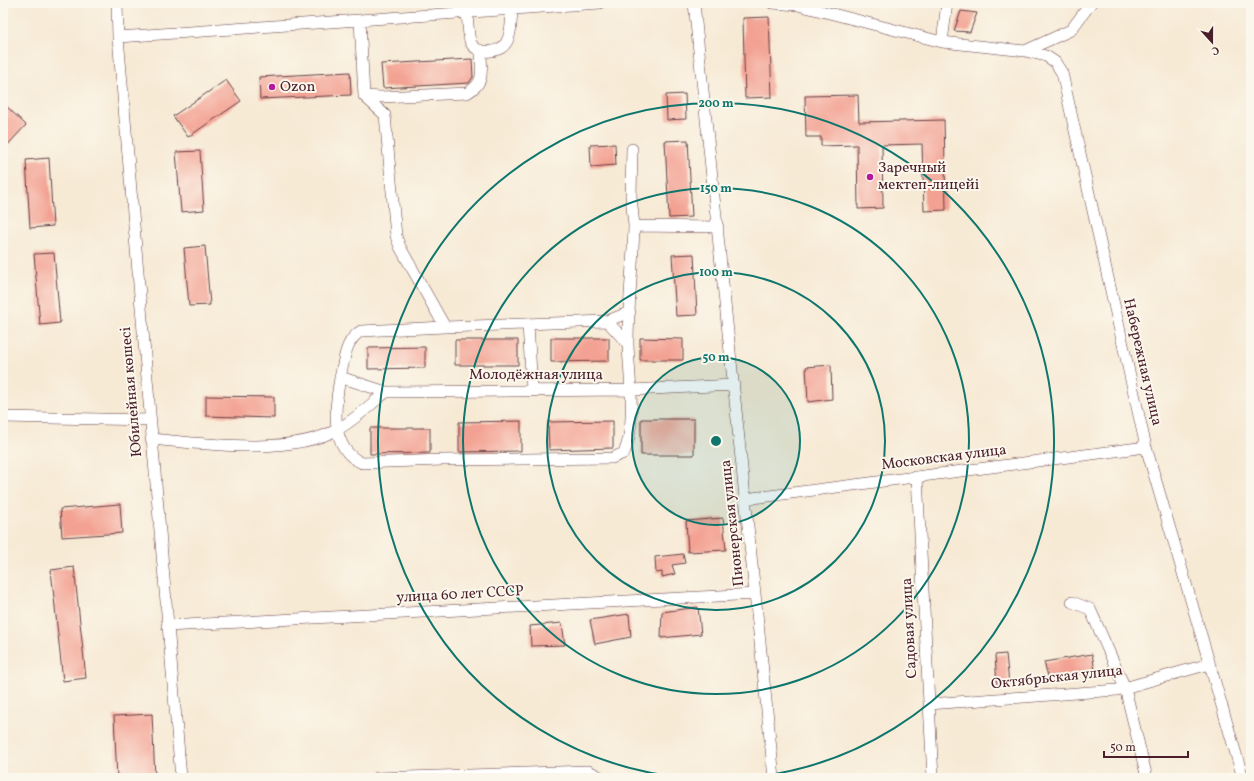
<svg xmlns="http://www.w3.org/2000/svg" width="1254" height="781" viewBox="0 0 1254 781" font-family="Vollkorn,serif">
<rect width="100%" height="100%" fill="#fbf7ec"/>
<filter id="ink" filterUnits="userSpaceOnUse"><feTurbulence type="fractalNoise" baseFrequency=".025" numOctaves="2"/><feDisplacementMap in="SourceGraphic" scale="8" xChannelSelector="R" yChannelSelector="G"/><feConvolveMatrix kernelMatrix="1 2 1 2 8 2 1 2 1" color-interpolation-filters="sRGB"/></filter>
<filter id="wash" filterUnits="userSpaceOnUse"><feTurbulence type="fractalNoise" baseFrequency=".012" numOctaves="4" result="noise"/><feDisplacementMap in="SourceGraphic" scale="16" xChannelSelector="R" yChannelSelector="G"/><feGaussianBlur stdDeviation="0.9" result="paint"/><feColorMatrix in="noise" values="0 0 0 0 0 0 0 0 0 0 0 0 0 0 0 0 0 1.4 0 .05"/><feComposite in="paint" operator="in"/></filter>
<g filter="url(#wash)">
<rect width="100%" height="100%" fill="#f7ead5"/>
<g id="blocks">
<path fill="#f3a192" d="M961,11L977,13L970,32L954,31Z
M769,17L772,97L745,98L743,18Z
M472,59L473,77L469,83L383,88L381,64Z
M350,72L351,95L260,99L259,77Z
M226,80L241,101L188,137L173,116Z
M685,94L686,119L667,120L666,95Z
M858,95L859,122L944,120L946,210L924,211L922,144L882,145L883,208L858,209L857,145L821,146V137H806L805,96Z
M3,103L26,125L3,150Z
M688,140L692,217L669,218L665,141Z
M615,144L616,165L591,167L590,145Z
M200,151L204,210L181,212L176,152Z
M49,158L53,226L30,228L26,160Z
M205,246L210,305L189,306L184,248Z
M54,253L60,323L40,325L34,254Z
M694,254L697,315L676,316L672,255Z
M551,338H609V361L551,362Z
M640,338L683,339V360H640Z
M455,340H518V365H455Z
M425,347V368L368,369V348Z
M831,365L832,399L808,402L806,367Z
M206,396L274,397V418L206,416Z
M641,419H694V455H641Z
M521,421V451L459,452V422Z
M613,421V448L549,450L548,422Z
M370,428H430V453L370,454Z
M120,504L122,533L62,537L60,509Z
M723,518L726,550L688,552L686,521Z
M683,554L685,563L672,565L675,574L662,577V572L656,573L655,557Z
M74,567L86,678L63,681L51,570Z
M698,607L701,634L661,638L662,612Z
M629,614L631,637L595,644L590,620Z
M562,623L565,645L531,646L530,626Z
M1006,654L1009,684L997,685L995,655Z
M1092,654L1095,670L1049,680L1044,662Z
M152,714L155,778H117L114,716Z"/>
</g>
</g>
<g filter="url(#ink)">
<use href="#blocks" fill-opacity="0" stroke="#643d44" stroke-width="1"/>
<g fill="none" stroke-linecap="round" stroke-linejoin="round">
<g stroke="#643d44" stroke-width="12">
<path id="minor" d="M117,3L118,37L181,778
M694,3L774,778
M772,3L798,5L942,42L1025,51L1046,56L1055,62L1062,73L1146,447L1243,778
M467,13C468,21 468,32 470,41C475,55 499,54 506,43C512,34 511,19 512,9
M360,20L364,96L385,115L396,236L400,247L445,327L607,321L630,312
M118,37L600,3
M942,42L947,3
M1025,51L1071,30L1091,3
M364,96L381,97L467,93C486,82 481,71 481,51
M632,149L631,196L634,226
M607,321L628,344
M528,324L532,390
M445,327L361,331C346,340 345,356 341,373C335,403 328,448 362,463L442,460L612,458L624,453C637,424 629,376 628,344C628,305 633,265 634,226L718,227
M340,377L386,392L631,390L734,385
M3,417L149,420
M151,439C204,444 291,456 338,429C355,420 371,404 386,392
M917,477L933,778
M745,499L1146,447
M1072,602L1090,609L1125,688L1147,778
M167,626L755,594
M929,704L1117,690L1209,664
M376,778L589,771L602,778"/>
</g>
<use href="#minor" stroke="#fff" stroke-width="11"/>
</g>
</g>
<circle cx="716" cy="441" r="84" fill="#0f766e" fill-opacity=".12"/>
<g fill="none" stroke="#0f766e" stroke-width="2">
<circle cx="716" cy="441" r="84"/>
<circle cx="716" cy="441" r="169"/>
<circle cx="716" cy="441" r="253"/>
<path d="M689 778A338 338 0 1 1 743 778"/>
</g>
<g fill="#b5179e" stroke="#fbf7ec" stroke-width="1.5">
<circle cx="272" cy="87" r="4"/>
<circle cx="870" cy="177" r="4"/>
</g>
<g text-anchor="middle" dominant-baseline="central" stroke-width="4" stroke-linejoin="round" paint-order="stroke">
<g font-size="15" fill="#4a1f2b" stroke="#fbf7ec" text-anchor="start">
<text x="280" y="87">Ozon</text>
<text x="878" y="168">Заречный<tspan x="878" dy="17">мектеп-лицейі</tspan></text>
</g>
<g font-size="15" fill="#4a1f2b" stroke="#fbf7ec">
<text transform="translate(1142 362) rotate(77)">Набережная улица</text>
<text x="536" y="375">Молодёжная улица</text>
<text transform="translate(132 392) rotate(-95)">Юбилейная көшесі</text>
<text transform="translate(944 458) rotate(-7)">Московская улица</text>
<text transform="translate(733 523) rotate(-96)">Пионерская улица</text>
<text transform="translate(460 595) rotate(-3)">улица 60 лет СССР</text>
<text transform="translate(910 628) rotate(-93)">Садовая улица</text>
<text transform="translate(1057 678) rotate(-6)">Октябрьская улица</text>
</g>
</g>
<circle cx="716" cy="441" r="6" fill="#0f766e" stroke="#fbf7ec" stroke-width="2"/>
<g font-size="12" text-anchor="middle" font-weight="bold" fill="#0f766e" stroke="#fbf7ec" stroke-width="4" stroke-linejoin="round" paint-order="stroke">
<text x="716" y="107">200 m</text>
<text x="716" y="192">150 m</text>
<text x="716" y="276">100 m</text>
<text x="716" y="361">50 m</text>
</g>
<rect width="1254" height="781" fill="none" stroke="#fbf7ec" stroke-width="16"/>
<g transform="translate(1212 42) rotate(159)" stroke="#fbf7ec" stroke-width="3" paint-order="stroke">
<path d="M0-3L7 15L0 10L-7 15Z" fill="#4a1f2b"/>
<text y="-6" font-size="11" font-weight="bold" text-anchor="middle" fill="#4a1f2b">С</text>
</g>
<path d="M1104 751v6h84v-6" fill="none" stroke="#4a1f2b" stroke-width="2"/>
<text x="1110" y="751" font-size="12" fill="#4a1f2b" stroke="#fbf7ec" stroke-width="3" paint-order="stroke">50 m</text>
</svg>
